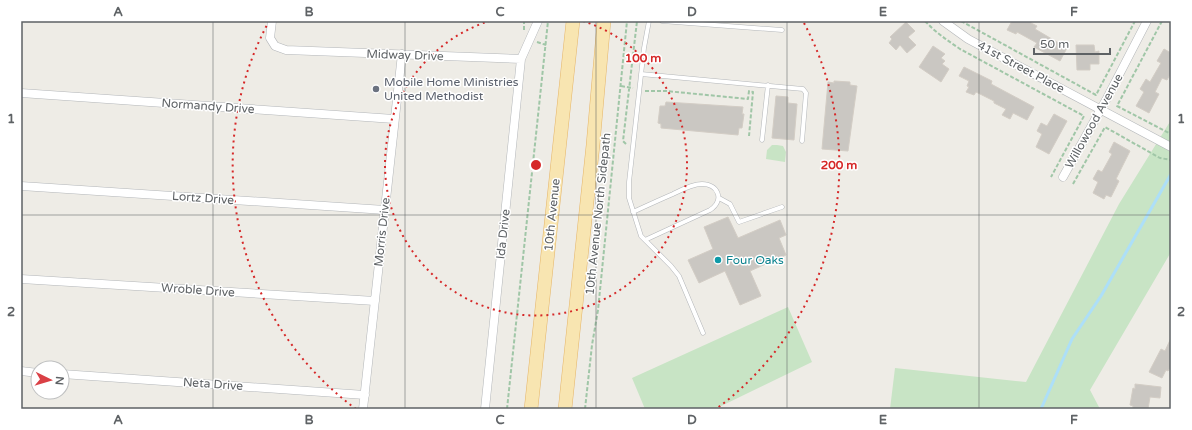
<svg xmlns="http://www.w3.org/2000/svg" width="1192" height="430" viewBox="0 0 1192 430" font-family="'Varela Round',sans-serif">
<rect width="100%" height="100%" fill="#eeece6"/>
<path fill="#c8e4c5" d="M1171,120V252L1090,390L1100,409H890L895,368L1026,382L1119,204Z
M772,145H777L783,146L786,152L785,162L766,159L767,150Z
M788,307L812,362L715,409H645L632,378Z"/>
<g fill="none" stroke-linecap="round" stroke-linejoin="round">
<path stroke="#addff8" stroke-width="3" d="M1041,409L1072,339L1101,296L1171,174"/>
</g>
<path fill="#cac7c2" stroke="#d3cdc5" d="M1012,21H1031V23L1037,26L1035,29L1067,48L1060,61L1034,47L1037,43L1017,32L1016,34L1007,30Z
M906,22L915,31L908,37L916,45L907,53L900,45L896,50L889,43L892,39L890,37Z
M1076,45H1094L1095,52L1099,51V64H1090V70H1077Z
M933,46L945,54L941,58L945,61L942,64L949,69L941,82L919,67Z
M1164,49L1171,53V73L1167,80L1162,78L1155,92L1159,94L1149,113L1136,106L1144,92L1140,89L1146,79L1150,82L1161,63L1157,61Z
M964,67L992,81L991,84L1034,107L1027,120L1013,113L1010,119L1002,115L1006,109L994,103V101L976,92L974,95L966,92L969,87L967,86L969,81L959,76Z
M834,81L850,82V85L857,86L848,151L822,149L828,82L834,83Z
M776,96L788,97V103L797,104L794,140L772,138Z
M666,102L743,107L742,114H744L742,128H739L738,135L661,128V124L658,123L660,106H665Z
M1054,114L1067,121L1049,154L1036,147L1042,134L1037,131L1041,123L1047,126Z
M1114,142L1130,151L1116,179L1119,181L1111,197L1106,195L1104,199L1093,193L1098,182L1093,179L1098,170L1102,172L1112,154L1109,152Z
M728,217L738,238L780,220L786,235L779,238L786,255L750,271L761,296L740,305L725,271L699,283L688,260L713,249L704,227Z
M1171,338V366L1168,371L1166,370L1162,378L1149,372L1161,349L1165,351Z
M1135,384L1161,387L1160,398L1150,397L1148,409H1133V406L1130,405L1133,388L1135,389Z"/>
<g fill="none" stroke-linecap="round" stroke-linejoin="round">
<g stroke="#b3b6b9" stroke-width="5">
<path id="lane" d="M649,21L644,48L629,182V198L641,236L671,266L679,276L703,333
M662,21L782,30
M641,74L803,89L806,93L802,141
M762,140L768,85
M719,198L730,204L739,222L782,207
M633,212C646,206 659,200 673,194C681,190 692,184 702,184C718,184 725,200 710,210L645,240"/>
</g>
<g stroke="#b3b6b9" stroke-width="9">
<path id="street" d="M272,21L270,38L275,46L286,50L521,59
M943,21L968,39L1171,147
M21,93L394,119
M1063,177L1106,100L1147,21
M21,186L385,210
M21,279L375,301
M21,371L38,373
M62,374L365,395
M363,409L402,54
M485,409L521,59L538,21"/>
</g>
<g stroke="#e5b568" stroke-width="14">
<path id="primary" d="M531,409L573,21
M565,409L593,145L604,21"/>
</g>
<path stroke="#a0c6a7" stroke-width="2" stroke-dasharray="4 2" stroke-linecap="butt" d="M925,21C935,32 947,40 960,49L1084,116L1051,177
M961,21L1096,95L1135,21
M1162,21L1117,106L1171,134
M524,30V21
M537,42L546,45
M621,86L633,88
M645,91H666L748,99L749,91L753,92L749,136
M626,144L623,141L637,21
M1073,184L1105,127L1160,158L1171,160
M507,409L548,21
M585,409L592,345L598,310L627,21"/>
<use href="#lane" stroke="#fff" stroke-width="4"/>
<use href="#street" stroke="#fff" stroke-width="8"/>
<use href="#primary" stroke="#f8e5b1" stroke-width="13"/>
</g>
<path fill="none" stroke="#5e6265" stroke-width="1" stroke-opacity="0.55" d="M213,21V409M405,21V409M596,21V409M787,21V409M979,21V409M21,215H1171"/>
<g fill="none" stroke="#d62828" stroke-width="2" stroke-dasharray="2 4">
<path d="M583 21A151 151 0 1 1 489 21"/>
<path d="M356 409A303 303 0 0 1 268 23M804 23A303 303 0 0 1 716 409"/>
</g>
<circle fill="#6b7280" stroke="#fff" stroke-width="1.5" cx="376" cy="89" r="4"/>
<circle fill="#0f9aa8" stroke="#fff" stroke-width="1.5" cx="718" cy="260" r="4"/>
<g text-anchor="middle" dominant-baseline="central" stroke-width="3" stroke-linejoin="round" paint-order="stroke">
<g font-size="12" fill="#5e6265" stroke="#fff">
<text transform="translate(405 55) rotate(2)">Midway Drive</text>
<text transform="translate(1021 67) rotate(28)">41st Street Place</text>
<text transform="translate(208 106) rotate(4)">Normandy Drive</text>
<text transform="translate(1094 121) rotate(-61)">Willowood Avenue</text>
<text transform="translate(203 198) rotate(4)">Lortz Drive</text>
<text transform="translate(598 214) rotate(-84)">10th Avenue North Sidepath</text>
<text transform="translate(552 215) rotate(-84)">10th Avenue</text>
<text transform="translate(382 232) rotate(-84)">Morris Drive</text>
<text transform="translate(503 234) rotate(-84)">Ida Drive</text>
<text transform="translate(198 290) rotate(4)">Wroble Drive</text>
<text transform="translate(213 384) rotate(4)">Neta Drive</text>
</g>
<g font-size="12" fill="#5b616d" stroke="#fff" text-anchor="start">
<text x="384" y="82">Mobile Home Ministries<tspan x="384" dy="14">United Methodist</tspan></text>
</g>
<g font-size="12" fill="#0d838f" stroke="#fff" text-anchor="start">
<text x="726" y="260">Four Oaks</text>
</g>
</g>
<circle cx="536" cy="165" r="6" fill="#d62828" stroke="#fff" stroke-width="2"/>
<g font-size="12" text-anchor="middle" font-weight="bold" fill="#d62828" stroke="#fff" stroke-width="3" stroke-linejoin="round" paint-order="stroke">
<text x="643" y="62">100 m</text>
<text x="839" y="169">200 m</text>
</g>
<rect width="1192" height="430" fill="none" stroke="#ffffff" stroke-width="44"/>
<g transform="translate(50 380) rotate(95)"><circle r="19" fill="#ffffff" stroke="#bfc0c1"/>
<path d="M0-3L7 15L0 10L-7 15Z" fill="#da4045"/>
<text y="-6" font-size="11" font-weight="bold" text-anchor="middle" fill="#5e6265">N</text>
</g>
<path d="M1034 48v6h76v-6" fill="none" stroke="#5e6265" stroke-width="2"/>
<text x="1040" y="48" font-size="12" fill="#5e6265" stroke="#ffffff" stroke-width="3" paint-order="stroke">50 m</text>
<rect x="22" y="22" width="1148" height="386" fill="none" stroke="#5e6265" stroke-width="1.5"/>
<g font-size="13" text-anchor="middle" font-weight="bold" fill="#5e6265">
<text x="118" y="16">A</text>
<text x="309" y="16">B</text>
<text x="500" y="16">C</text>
<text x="692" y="16">D</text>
<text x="883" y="16">E</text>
<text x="1074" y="16">F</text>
<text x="11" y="123">1</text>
<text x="1181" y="123">1</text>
<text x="11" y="316">2</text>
<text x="1181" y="316">2</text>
<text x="118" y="424">A</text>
<text x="309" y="424">B</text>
<text x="500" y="424">C</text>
<text x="692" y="424">D</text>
<text x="883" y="424">E</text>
<text x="1074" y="424">F</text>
</g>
</svg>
